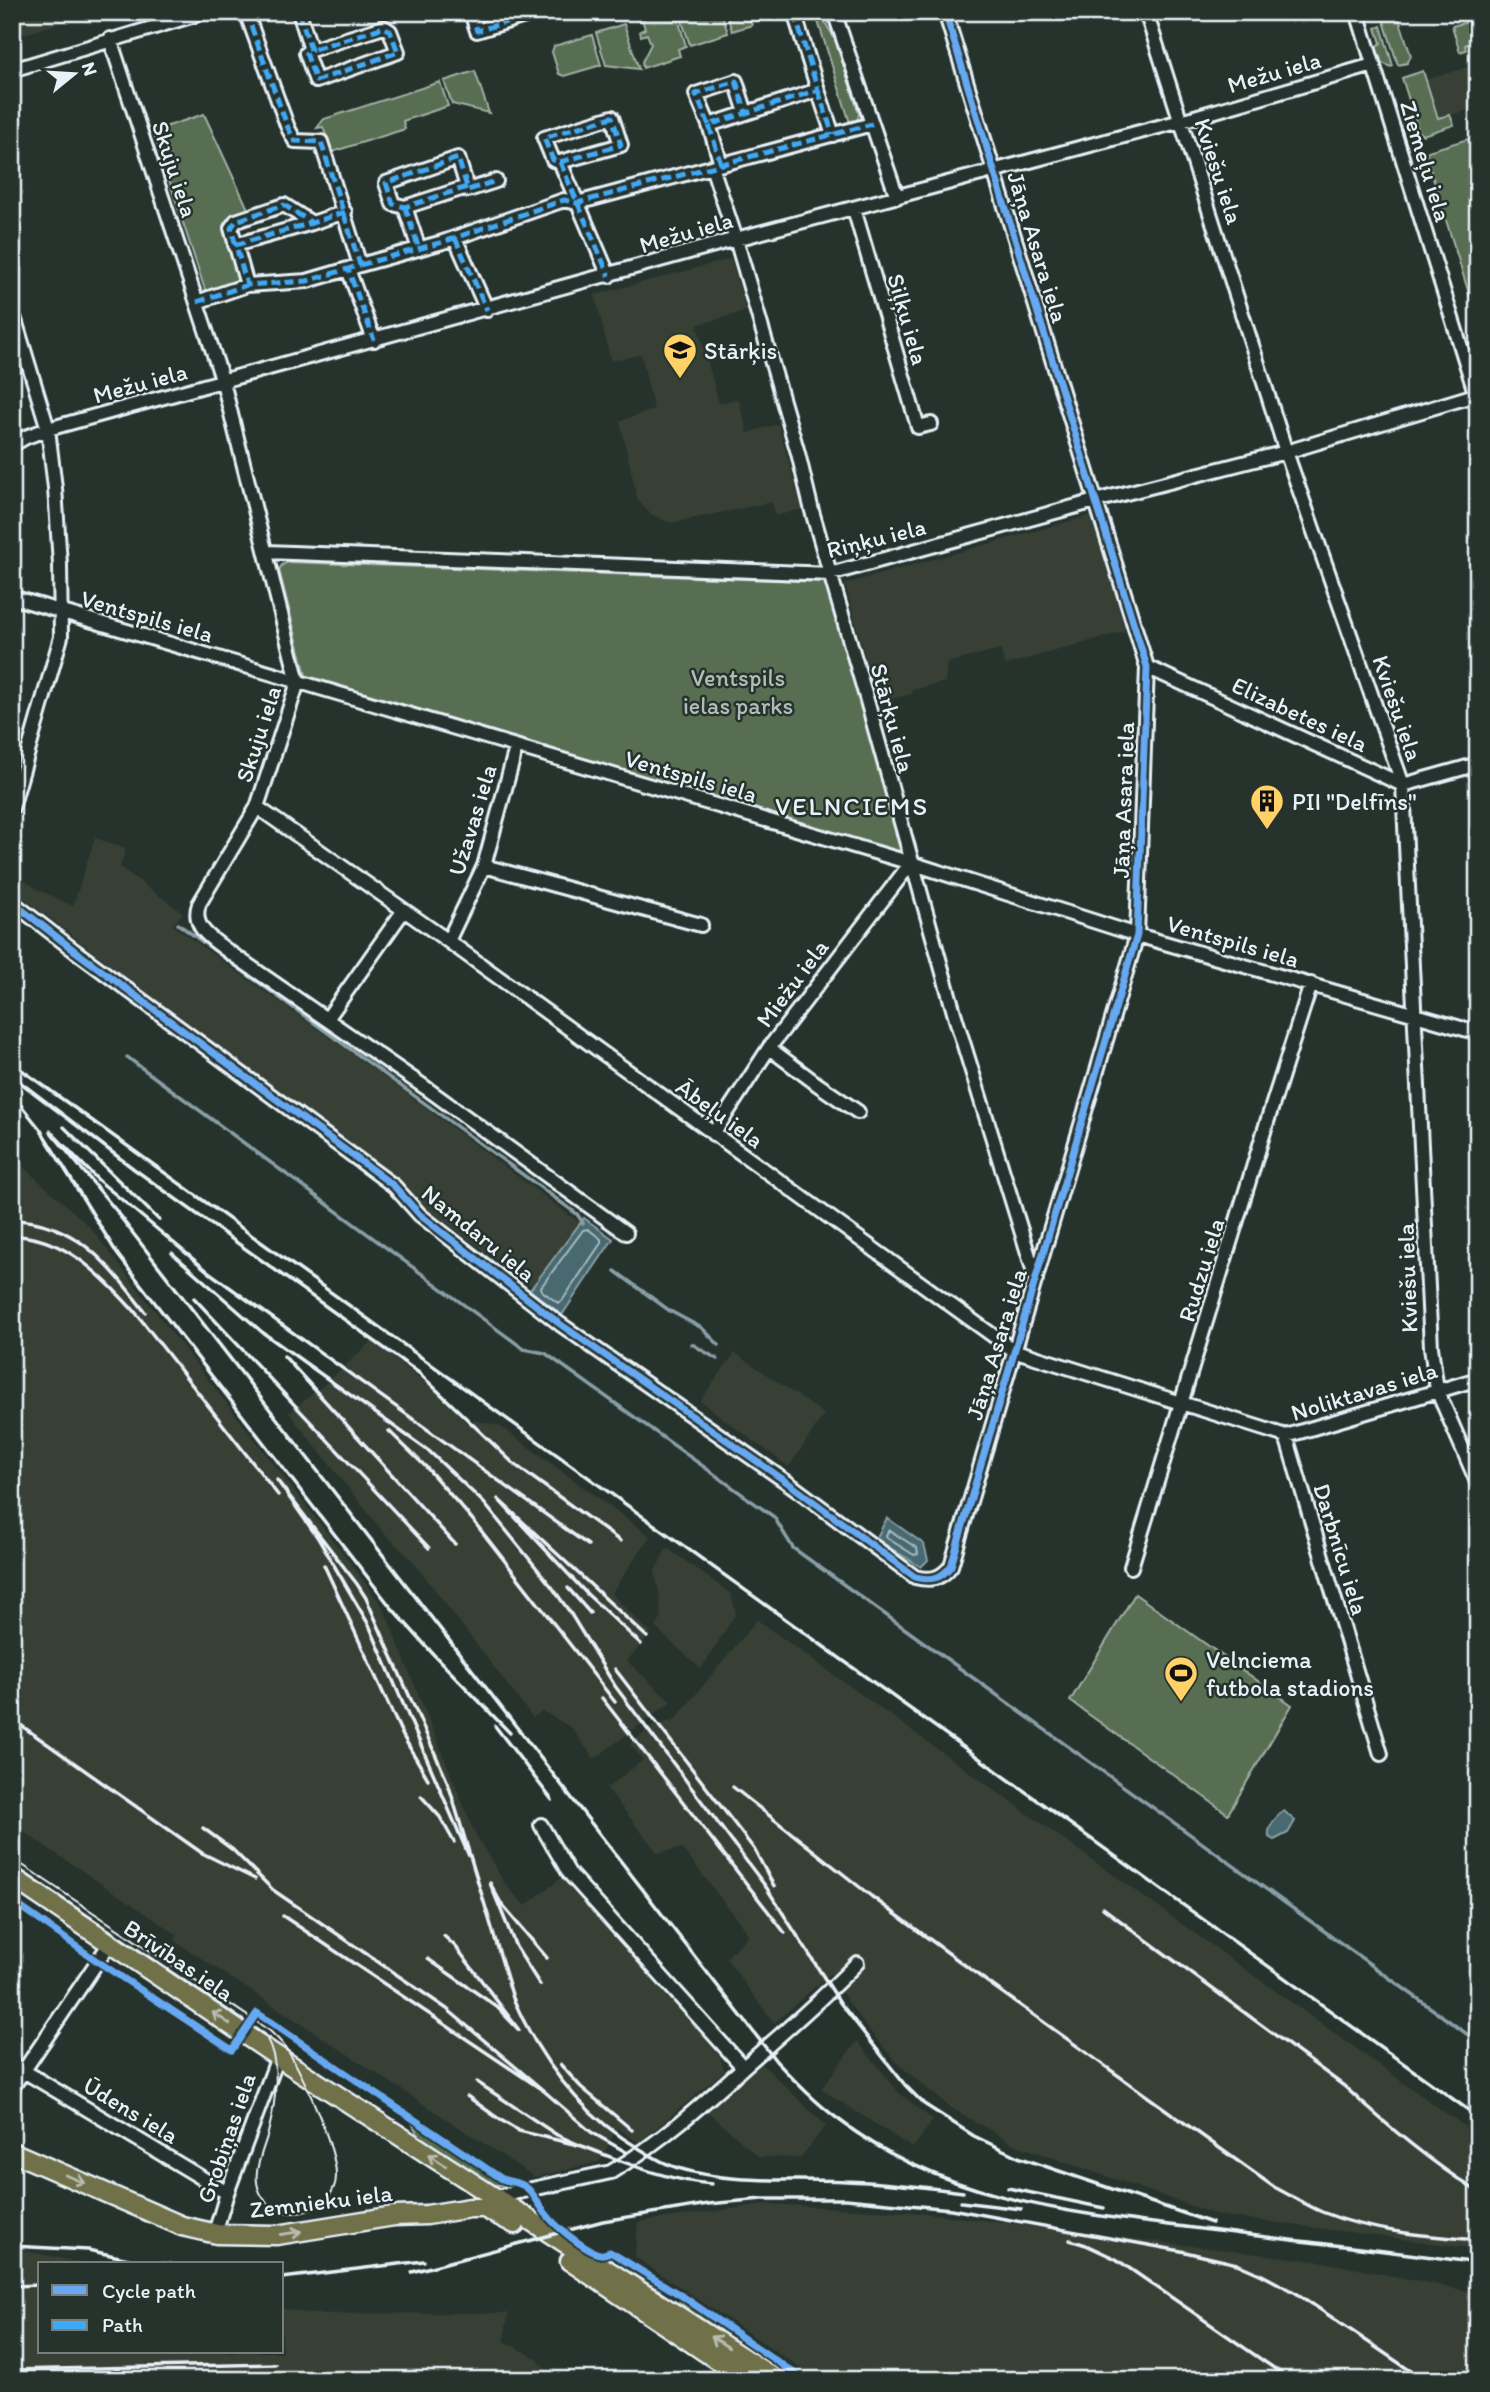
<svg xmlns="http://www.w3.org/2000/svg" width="1490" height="2392" viewBox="0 0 1490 2392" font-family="Itim,sans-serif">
<rect width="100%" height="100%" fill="#26332d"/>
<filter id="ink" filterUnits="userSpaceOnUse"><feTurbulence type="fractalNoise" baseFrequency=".0143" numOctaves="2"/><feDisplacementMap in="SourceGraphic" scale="14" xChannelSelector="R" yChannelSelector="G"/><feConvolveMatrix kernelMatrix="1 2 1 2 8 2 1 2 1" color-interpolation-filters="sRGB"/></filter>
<g filter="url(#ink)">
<path fill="#384036" d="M12,12H93L12,38Z
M1465,12H1478V107L1438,119L1426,80L1471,66L1465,45L1474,41Z
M731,259L746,311L697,325L719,403L738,399L748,433L778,424L802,509L775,516L772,502L671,523L651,514L638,501L620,421L654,410L641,354L611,361L595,295Z
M1092,515L1125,631L1005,665L1000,649L947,663L945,682L911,690L912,694L878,702L845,584Z
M95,838L126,848L120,867L183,913L172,925L391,1082L580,1223L533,1287L426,1208L12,889V872L37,889L73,906Z
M12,1157L89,1226L346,1557L383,1607L475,1834L505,1884L525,1906L564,1876L720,2056L724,2071L639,2143L617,2128L599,2162L535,2177L175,1941L178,1935L12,1824Z
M372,1341L433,1389L469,1425L474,1420L500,1426L650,1536L611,1594L651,1633L627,1661L671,1702L594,1759L572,1728L542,1711L533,1718L413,1561L384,1533L289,1413L326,1383Z
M735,1353L824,1414L789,1467L700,1401Z
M667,1548L731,1594L736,1613L701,1669L656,1628L661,1618L660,1598L655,1571Z
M757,1620L1478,2136V2249L1217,2215L1014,2144L950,2107L898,2064L868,2029L839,1989L831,1973L774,2023L726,1958L749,1935L682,1848L658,1853L605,1786L609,1787L643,1760L630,1744L654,1725L674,1721Z
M857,2041L900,2094L933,2120L913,2148L821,2089Z
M760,2062L826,2126L800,2158L759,2157L707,2111Z
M767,2204L923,2213L1323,2262L1478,2293V2380H819L635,2257L638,2222Z
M12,2248L86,2264H40V2352H282V2308L310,2314L508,2313L504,2341L537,2359L554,2380H12Z"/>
<path fill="#596e52" stroke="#a0b0a5" stroke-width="2" d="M664,12H676L686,46L678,49L680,56L643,68L642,62L651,44L647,34L641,36L640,31L645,29L642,19Z
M679,12H721L728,33L690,45Z
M726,12H747L752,25L732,31Z
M1381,12H1397L1411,56L1407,63L1398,65Z
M820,14L835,39L859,114L857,122L851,126L816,15Z
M1468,22L1474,42L1465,45L1466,50L1460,52L1452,26Z
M624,24L639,69L606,65L596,33Z
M1381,26L1393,66L1391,67L1382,63L1376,47L1381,43L1376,28Z
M592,35L601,65L564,76L559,74L552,52L554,46Z
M475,71L489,113L452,104L444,81Z
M1423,71L1438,118L1450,115L1454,125L1423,135L1419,132L1402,78Z
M440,82L448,106L403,121L405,129L332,152L323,127L317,128L324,119Z
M204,114L249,211L225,222L240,280L206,293L153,131Z
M1478,136V297L1471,300L1426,156L1428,151Z
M288,562L825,582L830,587L901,846L899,852L894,853L307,679L279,570L282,565Z
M1135,1594L1292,1705L1228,1814L1070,1701Z
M409,2118L504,2181L512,2185H494L489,2183L419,2136Z
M618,2259L662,2287L660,2290L635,2280L618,2270Z
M681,2299L747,2344L746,2350L713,2329L679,2302Z"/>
<path fill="#496970" stroke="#899fa6" stroke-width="2" d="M584,1218L613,1239L562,1315L530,1290Z
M887,1518L924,1544L928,1560L921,1567L876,1539Z
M1284,1811L1295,1821L1288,1833L1274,1840L1269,1837C1267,1828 1276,1816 1284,1811Z"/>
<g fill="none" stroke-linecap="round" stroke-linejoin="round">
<path stroke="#a8bbc2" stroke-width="2" d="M588,1229L601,1239V1243L562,1301L558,1303L542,1291L541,1287L583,1230Z
M889,1530L917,1548L918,1554L914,1555L887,1538L886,1535Z"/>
<path stroke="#899fa6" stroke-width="3.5" d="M178,924L577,1214L583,1223
M127,1057L524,1349L545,1353L774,1517L793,1548L1478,2042
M615,1271L670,1311L702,1328L719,1345
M692,1344L717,1359"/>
<g stroke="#e8f1f8" stroke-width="18">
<path id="minor" d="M246,12L288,128L295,141L321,142L360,265L348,269L374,340
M299,12L311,50L306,53L316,81L398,52L390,31L384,27L311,50
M471,12L477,31L538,12
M834,12L897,197
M1146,12L1286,452L1403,785L1431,1347L1437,1390L1478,1484
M1357,12L1478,402
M110,39L223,382L298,682L257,807L199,904C191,928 212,939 229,952L426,1088L626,1233
M12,70L205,12
M818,90L833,135
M709,125L696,94L736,81L746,113
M560,162L621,145L612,117L544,138L553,160L560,162L609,276
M721,164L709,125L818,90L794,12
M712,167L736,239L798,453L812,511L866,697L955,1016L1036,1279
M467,187L405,207L393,204L386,183L458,158L467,187L468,190L496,181
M405,207L419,249
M854,209L918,427L931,424
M345,212L312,223L284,205L236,221L231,228L247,285L307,281L348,269
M455,238L487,310
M235,245L312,223
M360,265L443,242L564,200L577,203L872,124
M197,302L247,285
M12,310L48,429L55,488L60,564L61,637L12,808
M12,445L26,437L48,429L736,239L1181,121L1373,65
M267,552L830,574L1095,501L1286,452L1475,395
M12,597L911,863L1137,935L1478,1033
M1147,667L1403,785L1478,764
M257,807L448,941L1013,1350L1286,1436L1478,1379
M484,866L701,925
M12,902L75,951L394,1186L420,1215L560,1324L791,1485L915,1577C931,1581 941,1579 951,1566L1137,935L1147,667L945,12
M448,941L484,866L516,748
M327,1019L404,910
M769,1048L817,1084L858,1112
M713,1134L769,1048L911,863
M1286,1436L1381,1754
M1131,1567L1267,1122L1311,984
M541,1825L569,1873L743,2067
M12,2064L227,2193
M12,2088L110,1943
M495,2197L611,2172C661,2142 703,2104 746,2065C784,2032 822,1999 857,1963
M217,2234L218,2223L227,2193L278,2057"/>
</g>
<g stroke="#e8f1f8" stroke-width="23">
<path id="highway" d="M12,1877L278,2057L777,2380
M12,2152L182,2226L217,2234L277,2235L394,2216L427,2215L470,2208H484L515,2224
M570,2261L747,2380"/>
</g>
<use href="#minor" stroke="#26332d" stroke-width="12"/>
<use href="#highway" stroke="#70704a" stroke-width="18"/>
<path stroke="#e8f1f8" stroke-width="2" d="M12,1858L270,2031C275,2036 281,2041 285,2047C301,2069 337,2150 336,2176C336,2210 284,2227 264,2199C248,2179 262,2155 268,2133C276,2102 282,2061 264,2034L12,1864"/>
<path stroke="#e8f1f8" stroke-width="3.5" d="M12,1063L1478,2117
M12,1076L134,1169L419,1373L514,1464L620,1541
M12,1094L40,1129L118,1255L390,1606L434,1655L510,1733
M64,1127L159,1220
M118,1214L776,2061C796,2082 815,2102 838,2119C940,2199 1070,2213 1193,2228C1288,2240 1383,2250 1478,2263
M12,1220C75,1220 111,1267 145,1312
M124,1220L50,1131L98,1180L210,1273L588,1545
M12,1236C62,1235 100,1274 131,1308
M172,1253L262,1332L430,1452L484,1503L552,1587L569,1611L615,1686L766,1887L841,2004L905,2085L924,2104L974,2136L1018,2157L1212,2223
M194,1298L429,1548
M132,1308L278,1495
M284,1356L455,1544
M389,1431L426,1467L472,1519L615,1702
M324,1565L403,1736L428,1779
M568,1588L590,1613
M641,1644L587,1594L498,1499L647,1637
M615,1669L754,1849L774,1886
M602,1698L785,1933
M12,1719L202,1853L255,1879
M495,1726L552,1800
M733,1787L871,1896L989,1983L1274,2187C1290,2195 1306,2205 1322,2212C1372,2232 1425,2236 1478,2240
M421,1796L440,1817L454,1842
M203,1828L233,1850L273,1890L447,2009L544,2091L283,1916
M469,1856L369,1625L318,1538L277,1480L357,1584L366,1598L448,1783L513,1998C540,2060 580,2114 640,2149C651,2156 664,2164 678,2168C733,2185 790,2178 846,2181C885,2182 924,2187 963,2192
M1103,1908L1344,2086C1386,2125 1429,2161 1478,2192
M428,1959L497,2007L519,2030L456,1947L444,1936
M540,1985L516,1947L490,1883L502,1905L547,1958
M560,2064L581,2087L632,2130
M544,2091L591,2132L626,2152
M467,2096L499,2119L519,2131L582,2146L557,2135L477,2082
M582,2146C625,2162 666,2181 712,2184
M1008,2188L1104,2208
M961,2202L1021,2209
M1070,2240L1086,2245L1116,2259L1291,2380
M12,2246L88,2250L137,2261L171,2264
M412,2272L603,2221L708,2204L762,2199H846L951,2209L1181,2251L1237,2264L1262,2275L1296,2293L1424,2380
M282,2278L424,2261
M12,2286L40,2285
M12,2370L275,2364
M33,2376L57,2380
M84,2377L112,2380"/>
<path stroke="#3fa9f5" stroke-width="5" stroke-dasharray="10 5" stroke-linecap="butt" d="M246,12L288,128L295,141L321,142L360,265L348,269L374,340
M299,12L311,50L306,53L316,81L398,52L390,31L384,27L311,50
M471,12L477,31L538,12
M818,90L833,135
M709,125L696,94L736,81L746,113
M560,162L621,145L612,117L544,138L553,160L560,162L609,276
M721,164L709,125L818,90L794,12
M467,187L405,207L393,204L386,183L458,158L467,187L468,190L496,181
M405,207L419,249
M345,212L312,223L284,205L236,221L231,228L247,285L307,281L348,269
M455,238L487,310
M235,245L312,223
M360,265L443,242L564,200L577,203L872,124
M197,302L247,285"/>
<g stroke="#26332d" stroke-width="11">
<path id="cycleway" d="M12,902L75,951L394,1186L420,1215L560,1324L791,1485L915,1577C931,1581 941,1579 951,1566L1137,935L1147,667L945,12
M12,1901L97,1961L232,2050L257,2013L502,2179C512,2183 519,2181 527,2188C535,2195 540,2207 547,2215C555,2226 587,2252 600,2254C603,2255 606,2253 610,2252L617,2256L685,2298L804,2380"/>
</g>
<use href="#cycleway" stroke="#66a8f1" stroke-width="7"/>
</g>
<defs><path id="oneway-shaft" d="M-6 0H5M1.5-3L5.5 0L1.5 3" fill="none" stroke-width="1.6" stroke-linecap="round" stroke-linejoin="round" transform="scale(1.75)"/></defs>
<g stroke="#b8bdb2">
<use href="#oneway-shaft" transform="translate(221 2018) rotate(-146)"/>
<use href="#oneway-shaft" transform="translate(437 2160) rotate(-147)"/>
<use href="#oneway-shaft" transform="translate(75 2179) rotate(23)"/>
<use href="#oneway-shaft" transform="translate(291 2233) rotate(-9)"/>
<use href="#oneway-shaft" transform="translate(720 2342) rotate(-147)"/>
</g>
</g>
<defs>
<g id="school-pin" transform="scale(1.75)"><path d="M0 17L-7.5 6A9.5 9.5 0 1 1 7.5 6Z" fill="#ffd166" stroke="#26332d"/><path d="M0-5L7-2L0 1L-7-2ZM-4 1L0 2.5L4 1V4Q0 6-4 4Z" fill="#111"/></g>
<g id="building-pin" transform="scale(1.75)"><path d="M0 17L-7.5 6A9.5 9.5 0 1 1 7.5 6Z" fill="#ffd166" stroke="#26332d"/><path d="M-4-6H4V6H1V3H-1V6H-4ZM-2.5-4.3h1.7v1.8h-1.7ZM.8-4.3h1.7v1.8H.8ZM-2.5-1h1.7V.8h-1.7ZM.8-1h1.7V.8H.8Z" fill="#111"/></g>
<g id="stadium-pin" transform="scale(1.75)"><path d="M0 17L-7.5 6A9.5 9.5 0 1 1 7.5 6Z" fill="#ffd166" stroke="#26332d"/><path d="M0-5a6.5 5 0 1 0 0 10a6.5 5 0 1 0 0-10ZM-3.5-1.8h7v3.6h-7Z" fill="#111"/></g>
</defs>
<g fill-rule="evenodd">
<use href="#school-pin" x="680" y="350"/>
<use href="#building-pin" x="1267" y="801"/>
<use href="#stadium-pin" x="1181" y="1673"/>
</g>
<g text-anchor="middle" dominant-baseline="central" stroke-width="5" stroke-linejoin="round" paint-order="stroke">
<g font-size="24" fill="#e8f1f8" stroke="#26332d">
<text transform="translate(1274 72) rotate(-16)">Mežu iela</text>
<text transform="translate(1426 161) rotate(73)">Ziemeļu iela</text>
<text transform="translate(175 169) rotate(72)">Skuju iela</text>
<text transform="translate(1219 171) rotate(72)">Kviešu iela</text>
<text transform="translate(686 232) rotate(-16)">Mežu iela</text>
<text transform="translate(1038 247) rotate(73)">Jāņa Asara iela</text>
<text transform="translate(908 319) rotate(74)">Siļķu iela</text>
<text transform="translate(140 383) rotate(-15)">Mežu iela</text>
<text transform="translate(876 538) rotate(-14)">Riņķu iela</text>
<text transform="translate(147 616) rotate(16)">Ventspils iela</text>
<text transform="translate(1398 708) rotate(71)">Kviešu iela</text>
<text transform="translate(1300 714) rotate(25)">Elizabetes iela</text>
<text transform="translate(893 718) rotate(75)">Stārķu iela</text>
<text transform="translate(258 734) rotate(-72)">Skuju iela</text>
<text transform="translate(691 776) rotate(16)">Ventspils iela</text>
<text transform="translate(1123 800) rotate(-88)">Jāņa Asara iela</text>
<text transform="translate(472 820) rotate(-73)">Užavas iela</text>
<text transform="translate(1233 941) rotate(16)">Ventspils iela</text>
<text transform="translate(792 983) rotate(-53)">Miežu iela</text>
<text transform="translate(720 1113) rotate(36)">Ābeļu iela</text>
<text transform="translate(479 1233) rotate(39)">Namdaru iela</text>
<text transform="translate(1201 1270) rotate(-73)">Rudzu iela</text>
<text transform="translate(1407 1278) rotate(-92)">Kviešu iela</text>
<text transform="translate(996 1344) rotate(-73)">Jāņa Asara iela</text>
<text transform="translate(1364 1391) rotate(-17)">Noliktavas iela</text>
<text transform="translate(1341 1549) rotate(73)">Darbnīcu iela</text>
<text transform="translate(179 1960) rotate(34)">Brīvības iela</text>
<text transform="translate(131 2110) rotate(31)">Ūdens iela</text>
<text transform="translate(226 2138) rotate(-71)">Grobiņas iela</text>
<text transform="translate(321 2201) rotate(-7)">Zemnieku iela</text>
</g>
<g font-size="24" fill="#e8f1f8" stroke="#26332d" text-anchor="start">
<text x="704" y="350">Stārķis</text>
<text x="1292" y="801">PII "Delfīns"</text>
<text x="1206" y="1659">Velnciema<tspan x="1206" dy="28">futbola stadions</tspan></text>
</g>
<g font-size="24" fill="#afbdb6" stroke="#26332d">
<text x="738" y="677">Ventspils<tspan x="738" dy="28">ielas parks</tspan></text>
</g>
<g font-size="26" letter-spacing="2" fill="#e8f1f8" stroke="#26332d">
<text x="852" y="806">VELNCIEMS</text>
</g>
</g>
<rect width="1490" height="2392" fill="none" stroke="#26332d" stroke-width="42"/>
<rect x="21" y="21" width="1448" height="2350" fill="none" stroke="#e8f1f8" stroke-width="2.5" filter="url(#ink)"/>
<rect x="38" y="2262" width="245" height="91" fill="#26332d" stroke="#747f7e" stroke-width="2"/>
<rect x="52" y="2285" width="35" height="10" fill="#66a8f1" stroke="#747f7e" stroke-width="2"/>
<text x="102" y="2298" font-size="21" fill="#e8f1f8">Cycle path</text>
<rect x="52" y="2320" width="35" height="10" fill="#3fa9f5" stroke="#747f7e" stroke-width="2"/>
<text x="102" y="2332" font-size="21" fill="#e8f1f8">Path</text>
<g transform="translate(74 74) rotate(72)" stroke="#26332d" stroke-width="5" paint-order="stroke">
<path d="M0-5L12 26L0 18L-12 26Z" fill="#e8f1f8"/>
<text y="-10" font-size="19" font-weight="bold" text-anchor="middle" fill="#e8f1f8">N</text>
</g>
</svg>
